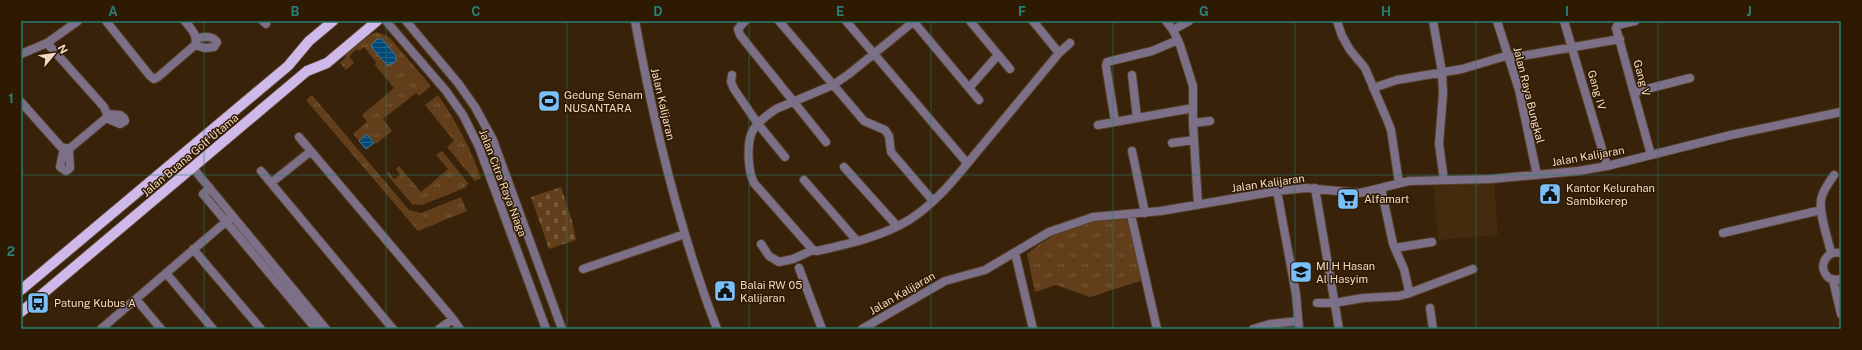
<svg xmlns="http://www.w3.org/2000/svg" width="1862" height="350" viewBox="0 0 1862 350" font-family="'Public Sans',sans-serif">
<defs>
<pattern id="grass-tufts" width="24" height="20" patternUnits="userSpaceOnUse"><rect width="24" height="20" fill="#623f1a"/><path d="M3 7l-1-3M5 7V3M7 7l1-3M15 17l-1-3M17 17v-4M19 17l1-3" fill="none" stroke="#795a3a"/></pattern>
<pattern id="cemetery-stones" width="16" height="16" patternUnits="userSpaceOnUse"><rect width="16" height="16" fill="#623f1a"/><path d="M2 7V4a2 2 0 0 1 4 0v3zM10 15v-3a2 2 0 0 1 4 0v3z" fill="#795a3a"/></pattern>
<pattern id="water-rules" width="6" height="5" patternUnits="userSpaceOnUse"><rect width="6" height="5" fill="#014976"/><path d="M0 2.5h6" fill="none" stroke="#266388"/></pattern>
</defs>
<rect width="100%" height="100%" fill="#39220a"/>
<path fill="#452b0e" d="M1494,180L1498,235L1438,240L1433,181Z"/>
<path fill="url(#grass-tufts)" d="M377,32L389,37L431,86L419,96L416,93L383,119L392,131L376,144L367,134L359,141L353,134L367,122L362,115L394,88L375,65L376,62L364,47L359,51L357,49L349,56L354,63L346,70L340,63L345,58L346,54L369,35Z
M312,95L409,210L421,213L461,197L467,211L418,231L306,100Z
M438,95C456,121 471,149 481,178L475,181L447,147L454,141L425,105Z
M442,151L469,184L466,185L467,187L422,205L412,204L388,176L387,173L388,171L394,179L400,175L396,169L399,166L421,192L448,169L436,155Z
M1130,218L1143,280L1090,297L1056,285L1035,292L1027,254C1061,226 1087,219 1130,218Z"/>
<path fill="url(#cemetery-stones)" d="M561,187L572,221L576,240L549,249L531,197Z"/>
<path fill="url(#water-rules)" stroke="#4a748d" d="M377,39H382L396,56V60L394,63L387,65L372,48V44Z
M367,134L374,143L366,149L359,141Z"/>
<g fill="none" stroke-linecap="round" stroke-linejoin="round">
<g stroke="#573f27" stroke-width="10">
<path id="minor" d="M106,21L150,76L154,79L158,77L195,45C198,35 191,29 185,21
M263,21L266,24
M386,21L446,91L463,115L479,147L546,329
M406,21L458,83L475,107L493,140L562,329
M635,21C654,125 679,230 717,329
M745,21L738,29L740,35L826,142
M779,21L864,121L885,130L889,136L891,152L933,201
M846,21L967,163
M913,21L979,100
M970,21L1010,69
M1033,21L1059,53
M1166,21L1173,30L1180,45L1193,86V123L1198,205
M1337,21L1342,36L1350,50L1365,68L1388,122L1391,130L1399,183
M1433,21L1442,72L1443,94L1439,144L1444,180
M1497,21L1519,90L1537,175
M1564,21L1607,166
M1635,21L1618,25L1616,28L1651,155
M913,22L849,74L833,85L776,109C767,115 759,121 753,130C746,143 748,171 754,183L813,250L817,251C848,244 881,237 909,220C938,202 960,172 981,147C1007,116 1033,84 1059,53L1070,43
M1173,30L1189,21
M195,45L205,48L214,47L217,42C212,35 204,37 196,38
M21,54L47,43L78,21
M1510,58L1620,39
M732,75L731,82L734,89L758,124L785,157
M1132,75L1137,118
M969,88L998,55
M1373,88L1397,80L1462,69L1509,55
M1635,92L1690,78
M21,102L61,147L69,149L106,118L107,114L104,107L47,43
M106,118L120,124L125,121L124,118L120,115L107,114
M1115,121L1106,66L1107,62L1152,51L1178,40
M1193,123L1210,121
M1098,125L1193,108
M299,137L453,319L460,329
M1172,143L1194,140
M64,148L60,167L66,171L70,168L69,149
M1132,151L1145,213
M844,167L897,226
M193,168L326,329
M261,171L393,329
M804,180L857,241
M271,183L311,151
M210,188L203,194L316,329
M1315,188L1339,329
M1277,191L1296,294L1299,329
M1131,215L1157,329
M1723,233L1821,210
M761,244L769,256L779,262L793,259L813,250
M1395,248L1432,242
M193,249L261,329
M1015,253L1033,329
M1831,253C1828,238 1819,215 1821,200C1822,191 1829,183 1834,175
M1841,253C1825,250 1817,268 1829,278L1836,280L1841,279
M799,268L822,329
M583,269L685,234
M166,273L213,329
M1833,280L1841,314
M1407,294L1473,269
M136,299L161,329
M1317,303H1334L1363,298L1399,296L1406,294L1409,291L1404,269L1393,244L1381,188
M1430,308L1433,329
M101,329L229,219
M439,329L453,319
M862,329L945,281L985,270L1049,232L1093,217L1161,211L1277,191L1306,188L1360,193L1409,181L1491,179L1578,171L1607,166L1731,135L1841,112
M1253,329L1270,324L1298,321"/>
</g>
<g stroke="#573f27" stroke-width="12">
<path id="major" d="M21,290L288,66L309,41L333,21
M21,312L307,71L327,63L377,21"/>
</g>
<use href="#minor" stroke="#7b7088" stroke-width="8"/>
<use href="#major" stroke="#cfb9ea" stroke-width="10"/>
</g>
<path fill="none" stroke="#268076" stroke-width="1" stroke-opacity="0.55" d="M204,21V329M386,21V329M567,21V329M749,21V329M931,21V329M1113,21V329M1295,21V329M1476,21V329M1658,21V329M21,175H1841"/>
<defs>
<g id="stadium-square" transform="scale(1.15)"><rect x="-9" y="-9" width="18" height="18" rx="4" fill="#7abff8" stroke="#2e1902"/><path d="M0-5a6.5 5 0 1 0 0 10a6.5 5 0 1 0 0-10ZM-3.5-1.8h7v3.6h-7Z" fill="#111"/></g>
<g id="civic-square" transform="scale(1.15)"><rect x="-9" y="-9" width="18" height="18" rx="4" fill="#7abff8" stroke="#2e1902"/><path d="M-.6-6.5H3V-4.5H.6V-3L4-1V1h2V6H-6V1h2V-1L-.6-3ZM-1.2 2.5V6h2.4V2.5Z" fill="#111"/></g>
<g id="supermarket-square" transform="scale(1.15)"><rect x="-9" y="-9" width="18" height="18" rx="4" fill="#7abff8" stroke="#2e1902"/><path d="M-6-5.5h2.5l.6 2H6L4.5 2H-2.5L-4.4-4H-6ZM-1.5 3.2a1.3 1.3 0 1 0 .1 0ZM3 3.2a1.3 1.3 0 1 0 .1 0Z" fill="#111"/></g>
<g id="school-square" transform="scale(1.15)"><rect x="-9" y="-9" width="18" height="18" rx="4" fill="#7abff8" stroke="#2e1902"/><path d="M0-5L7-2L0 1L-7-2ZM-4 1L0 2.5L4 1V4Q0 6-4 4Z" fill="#111"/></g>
<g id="bus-square" transform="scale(1.15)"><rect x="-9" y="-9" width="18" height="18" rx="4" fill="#7abff8" stroke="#2e1902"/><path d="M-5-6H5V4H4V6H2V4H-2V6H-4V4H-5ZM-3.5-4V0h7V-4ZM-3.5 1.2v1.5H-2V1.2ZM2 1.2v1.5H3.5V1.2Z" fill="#111"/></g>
</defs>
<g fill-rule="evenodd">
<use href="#stadium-square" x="549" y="101"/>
<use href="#civic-square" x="1550" y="194"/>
<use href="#supermarket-square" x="1348" y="199"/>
<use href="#school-square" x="1301" y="272"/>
<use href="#civic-square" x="725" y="291"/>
<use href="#bus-square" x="38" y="303"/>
</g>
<g text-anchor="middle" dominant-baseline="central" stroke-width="3" stroke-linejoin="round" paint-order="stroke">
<g font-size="11" fill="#f3dac2" stroke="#2e1902">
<text transform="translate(1642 78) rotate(75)">Gang V</text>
<text transform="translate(1597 90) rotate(74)">Gang IV</text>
<text transform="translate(1529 95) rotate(76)">Jalan Raya Bungkal</text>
<text transform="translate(663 104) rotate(77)">Jalan Kalijaran</text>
<text transform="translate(190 155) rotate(-40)">Jalan Buana Golf Utama</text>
<text transform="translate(1588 156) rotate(-10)">Jalan Kalijaran</text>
<text transform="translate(503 183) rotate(69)">Jalan Citra Raya Niaga</text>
<text transform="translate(1268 183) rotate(-8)">Jalan Kalijaran</text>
<text transform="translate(902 293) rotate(-30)">Jalan Kalijaran</text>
</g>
<g font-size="11" fill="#f3dac2" stroke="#2e1902" text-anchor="start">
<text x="564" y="95">Gedung Senam<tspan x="564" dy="13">NUSANTARA</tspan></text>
<text x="1566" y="188">Kantor Kelurahan<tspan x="1566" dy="13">Sambikerep</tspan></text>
<text x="1364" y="199">Alfamart</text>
<text x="1316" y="266">MI H Hasan<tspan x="1316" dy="13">Al Hasyim</tspan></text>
<text x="740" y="285">Balai RW 05<tspan x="740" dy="13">Kalijaran</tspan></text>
<text x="54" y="303">Patung Kubus A</text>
</g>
</g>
<rect width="1862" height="350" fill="none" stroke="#2e1902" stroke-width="44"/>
<g transform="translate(54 54) rotate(61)" stroke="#2e1902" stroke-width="3" paint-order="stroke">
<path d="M0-3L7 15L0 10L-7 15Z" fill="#f3dac2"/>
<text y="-6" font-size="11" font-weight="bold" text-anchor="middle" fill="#f3dac2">N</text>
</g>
<rect x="22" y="22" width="1818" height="306" fill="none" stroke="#268076" stroke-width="1.5"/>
<g font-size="13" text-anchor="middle" font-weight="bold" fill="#268076">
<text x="113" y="16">A</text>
<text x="295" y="16">B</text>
<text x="476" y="16">C</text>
<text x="658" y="16">D</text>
<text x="840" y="16">E</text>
<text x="1022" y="16">F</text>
<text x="1204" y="16">G</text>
<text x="1386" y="16">H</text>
<text x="1567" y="16">I</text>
<text x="1749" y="16">J</text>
<text x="11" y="103">1</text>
<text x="11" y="256">2</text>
</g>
</svg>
